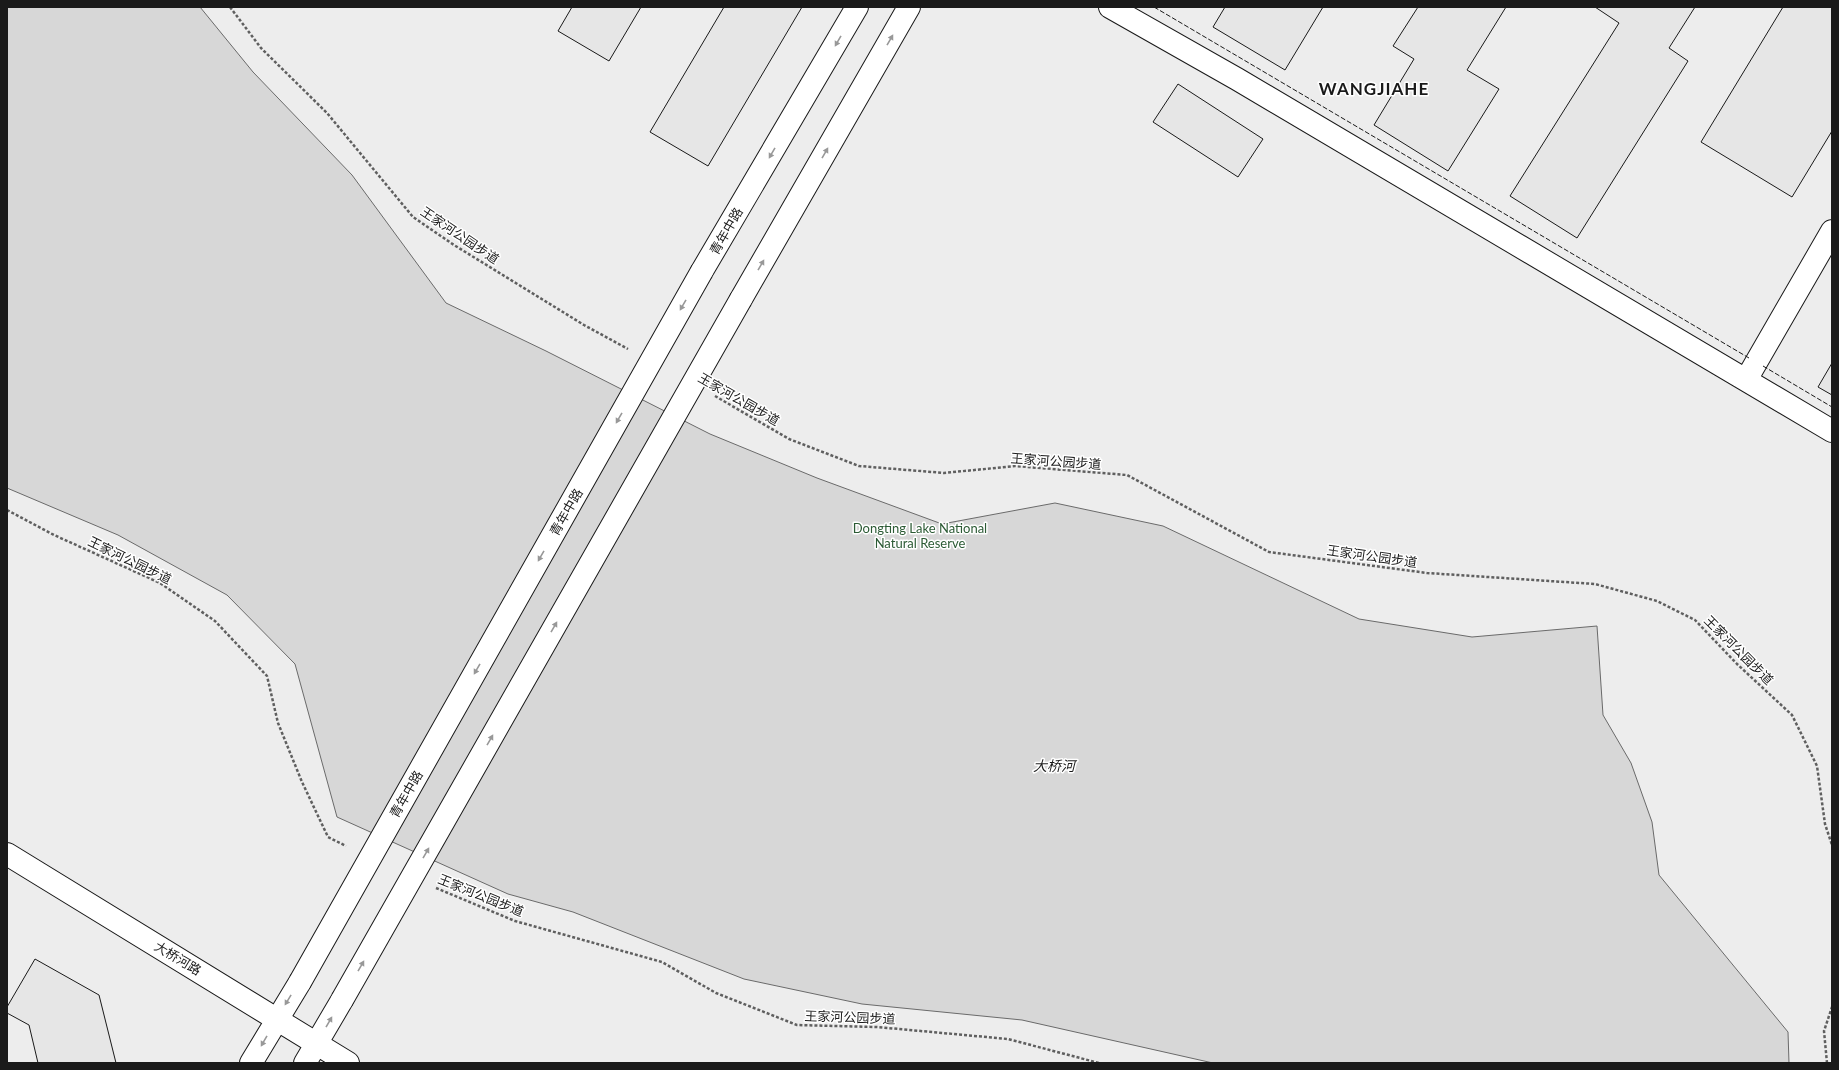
<svg xmlns="http://www.w3.org/2000/svg" width="1839" height="1070" viewBox="0 0 1839 1070" font-family="Lato,'Noto Sans SC',sans-serif">
<rect width="100%" height="100%" fill="#fff"/>
<path fill="#ededed" stroke="#6a6a6a" d="M7,7H1832V1063H7Z"/>
<path fill="#d7d7d7" stroke="#6a6a6a" d="M7,7H200L253,72L352,175L446,303L546,351L710,434L817,478L942,524L1055,503L1163,526L1359,619L1472,637L1597,626L1603,715L1631,763L1652,822L1659,875L1788,1032L1789,1063H1213L1022,1020L862,1004L744,979L573,912L508,894L337,817L295,664L227,595L118,535L7,488Z"/>
<path fill="#e6e6e6" stroke="#1a1a1a" d="M572,7H641L609,61L558,31Z
M724,7H802L708,166L650,132Z
M1225,7H1323L1285,70L1213,27Z
M1418,7H1506L1467,70L1499,89L1448,171L1374,125L1414,59L1393,46Z
M1595,7H1695L1669,48L1688,61L1577,238L1510,196L1619,23Z
M1783,7H1832V131L1792,197L1701,142Z
M1178,84L1263,139L1238,177L1153,122Z
M1832,363V395L1818,387Z
M35,959L99,995L116,1063H38L29,1025L7,1013V1007Z"/>
<g fill="none" stroke-linecap="round" stroke-linejoin="round">
<g stroke="#1a1a1a" stroke-width="24">
<path id="minor" d="M1110,7L1237,79L1832,431
M1746,380L1832,231"/>
</g>
<g stroke="#1a1a1a" stroke-width="24">
<path id="tertiary" d="M7,854L348,1063"/>
</g>
<g stroke="#1a1a1a" stroke-width="24">
<path id="secondary" d="M702,271L857,7
M741,299L909,7
M251,1063L300,982
M305,1063L342,1000"/>
</g>
<path stroke="#5f5f5f" stroke-width="2.5" stroke-dasharray="3 2" stroke-linecap="butt" d="M230,7L261,48L327,113L413,217L454,245L584,325L628,349
M715,396L789,439L859,466L944,473L1015,466L1127,475L1269,552L1427,573L1595,584L1657,601L1695,620L1737,664L1792,715L1817,766L1825,824L1832,845
M7,510L54,535L160,583L215,621L267,676L278,723L302,782L328,837L346,846
M436,888L515,921L662,962L716,993L797,1025L877,1027L1008,1039L1099,1063
M1827,1063L1824,1031L1832,1007"/>
<use href="#minor" stroke="#fff" stroke-width="22"/>
<use href="#tertiary" stroke="#fff" stroke-width="22"/>
<use href="#secondary" stroke="#fff" stroke-width="22"/>
<g stroke="#1a1a1a" stroke-width="24" stroke-linecap="butt">
<path id="secondary-bridge" d="M300,982L702,271
M342,1000L741,299"/>
</g>
<use href="#secondary-bridge" stroke="#fff" stroke-width="22"/>
<path stroke="#1a1a1a" stroke-width="1" stroke-dasharray="5 2" stroke-linecap="butt" d="M1154,7L1749,358
M1763,366L1832,407"/>
</g>
<defs><path id="oneway-solid" d="M-6-.8H1V-3.2L6.5 0L1 3.2V.8H-6Z"/></defs>
<g fill="#989898">
<use href="#oneway-solid" transform="translate(890 40) rotate(-60)"/>
<use href="#oneway-solid" transform="translate(838 41) rotate(120)"/>
<use href="#oneway-solid" transform="translate(772 153) rotate(120)"/>
<use href="#oneway-solid" transform="translate(825 153) rotate(-60)"/>
<use href="#oneway-solid" transform="translate(761 265) rotate(-60)"/>
<use href="#oneway-solid" transform="translate(683 305) rotate(120)"/>
<use href="#oneway-solid" transform="translate(619 418) rotate(120)"/>
<use href="#oneway-solid" transform="translate(541 556) rotate(120)"/>
<use href="#oneway-solid" transform="translate(554 627) rotate(-60)"/>
<use href="#oneway-solid" transform="translate(477 669) rotate(120)"/>
<use href="#oneway-solid" transform="translate(490 740) rotate(-60)"/>
<use href="#oneway-solid" transform="translate(426 853) rotate(-60)"/>
<use href="#oneway-solid" transform="translate(361 966) rotate(-60)"/>
<use href="#oneway-solid" transform="translate(288 1000) rotate(121)"/>
<use href="#oneway-solid" transform="translate(329 1022) rotate(-60)"/>
<use href="#oneway-solid" transform="translate(264 1041) rotate(120)"/>
</g>
<g text-anchor="middle" dominant-baseline="central" stroke-width="3" stroke-linejoin="round" paint-order="stroke">
<g font-size="13" fill="#1a1a1a" stroke="#fff">
<text transform="translate(726 231) rotate(-60)">青年中路</text>
<text transform="translate(460 235) rotate(34)">王家河公园步道</text>
<text transform="translate(739 399) rotate(30)">王家河公园步道</text>
<text transform="translate(1056 461) rotate(4)">王家河公园步道</text>
<text transform="translate(566 512) rotate(-60)">青年中路</text>
<text transform="translate(1372 556) rotate(8)">王家河公园步道</text>
<text transform="translate(130 560) rotate(26)">王家河公园步道</text>
<text transform="translate(1739 650) rotate(45)">王家河公园步道</text>
<text transform="translate(406 794) rotate(-60)">青年中路</text>
<text transform="translate(481 895) rotate(22)">王家河公园步道</text>
<text transform="translate(178 958) rotate(31)">大桥河路</text>
<text transform="translate(850 1017) rotate(2)">王家河公园步道</text>
</g>
<g font-size="13" fill="#2b5a34" stroke="#fff">
<text x="920" y="528">Dongting Lake National<tspan x="920" dy="15">Natural Reserve</tspan></text>
</g>
<g font-size="14" font-style="italic" fill="#1a1a1a" stroke="#fff">
<text x="1054" y="765">大桥河</text>
</g>
<g font-size="17" font-weight="bold" letter-spacing="1" fill="#1a1a1a" stroke="#fff">
<text x="1374" y="88">WANGJIAHE</text>
</g>
</g>
<rect width="1839" height="1070" fill="none" stroke="#1a1a1a" stroke-width="16"/>
</svg>
